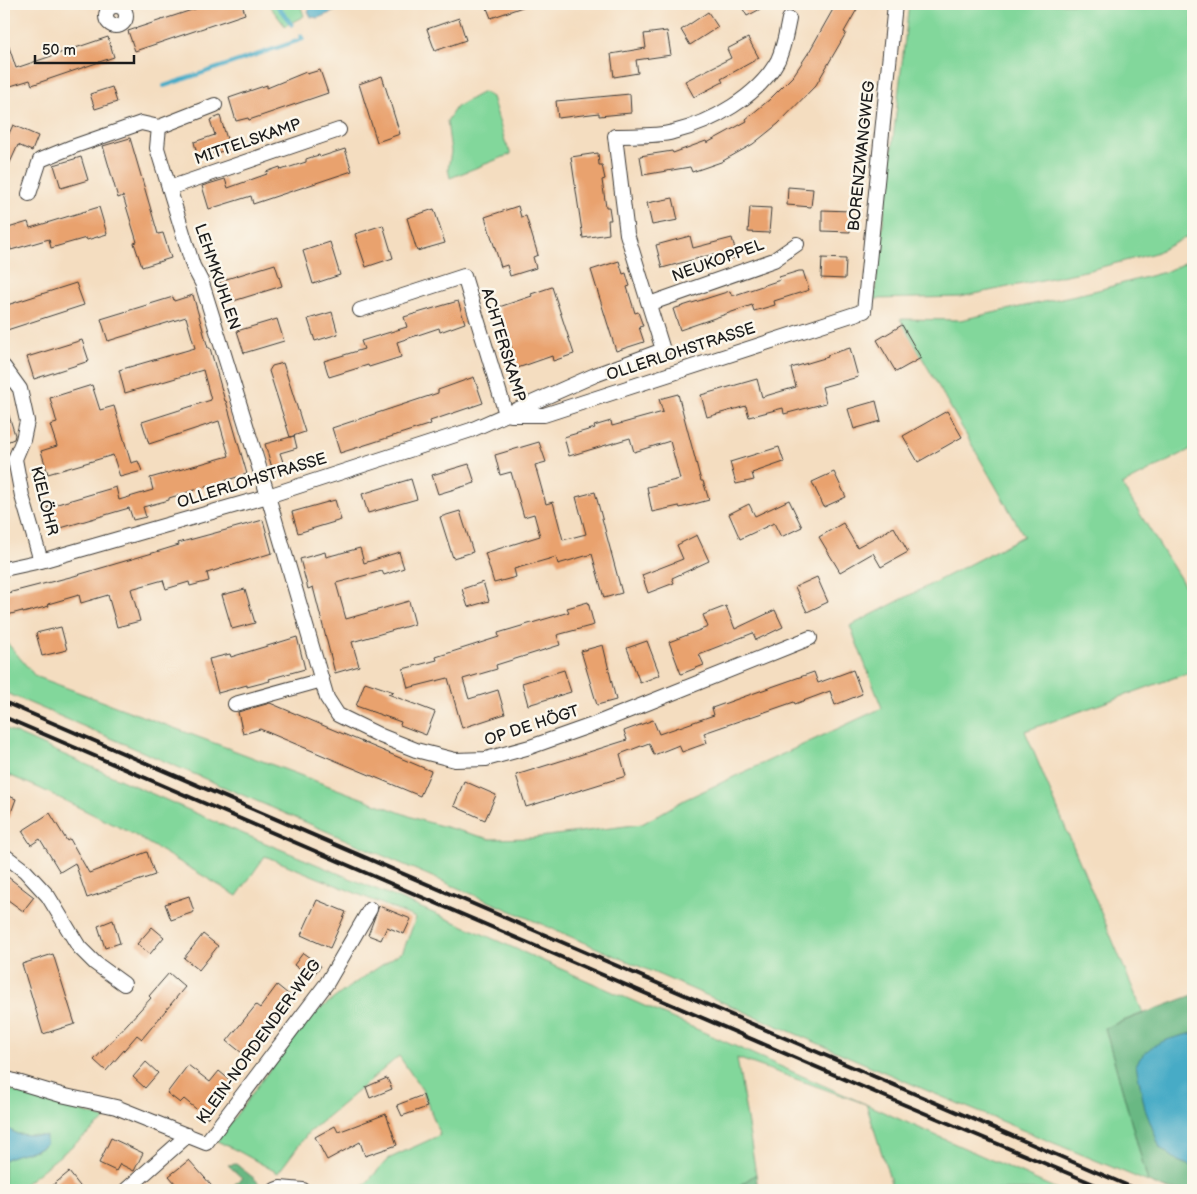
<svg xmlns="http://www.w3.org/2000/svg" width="1197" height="1194" viewBox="0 0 1197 1194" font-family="'Balsamiq Sans',sans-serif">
<rect width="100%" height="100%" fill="#fbf7ec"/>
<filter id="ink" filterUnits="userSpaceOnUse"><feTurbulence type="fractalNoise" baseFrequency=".02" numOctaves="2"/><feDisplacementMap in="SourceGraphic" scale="10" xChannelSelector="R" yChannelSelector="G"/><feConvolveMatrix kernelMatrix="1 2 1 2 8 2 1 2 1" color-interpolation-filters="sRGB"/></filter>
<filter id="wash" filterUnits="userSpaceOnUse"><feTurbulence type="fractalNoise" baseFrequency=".0096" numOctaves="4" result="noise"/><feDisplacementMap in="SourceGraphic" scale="20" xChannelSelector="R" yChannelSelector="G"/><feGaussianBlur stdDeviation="1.12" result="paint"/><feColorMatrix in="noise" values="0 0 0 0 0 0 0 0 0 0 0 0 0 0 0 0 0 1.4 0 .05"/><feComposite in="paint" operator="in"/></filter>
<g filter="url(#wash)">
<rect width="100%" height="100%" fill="#f4ddc0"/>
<path fill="#82d79b" stroke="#4f7a5c" d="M268,4H300L304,16L285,26Z
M909,4H1193V234L1155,253L1090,270L960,297L874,299Z
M483,92L492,97L505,141L511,154L450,178L448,169L451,152L447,121L456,107Z
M1193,259V448L1122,485L1193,599V671L1025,731L1143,1013L1105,1028L1148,1182L928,1091L4,692V639L35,676L420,820L490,839L532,838L642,824L684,800L882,708L850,626L1024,536L900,319L960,320L1094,291L1165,272Z
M4,728L227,827L462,925L1059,1190H891L890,1179L866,1104L737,1058L756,1174L737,1187L736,1190H360L388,1159L440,1135L423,1091L399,1056L308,1133L278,1173L238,1151L217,1141L307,1019L349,987L403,951L416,918L265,856L237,896L131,833L39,788L4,773Z
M4,1088L106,1119L17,1190H4V1160L22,1152L37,1150L45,1136L17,1134L4,1126Z"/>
<path fill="#69b883" stroke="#426a50" d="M1193,995V1033L1177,1037L1178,1161L1193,1167V1190H1168L1148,1182L1105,1028Z
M236,1164L255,1179L261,1186L259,1190H228L242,1178L228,1165Z
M756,1174L758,1190H736L737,1187Z"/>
<path fill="#47abc6" stroke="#326471" d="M314,4H352L318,18L311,17L308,11Z
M1193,1033V1167L1178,1161L1160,1148L1145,1109L1136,1065C1148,1042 1169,1039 1193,1033Z
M4,1126L17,1134L46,1136V1144C34,1153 18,1152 4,1160Z"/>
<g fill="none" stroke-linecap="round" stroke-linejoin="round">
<path stroke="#47abc6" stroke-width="4" d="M276,4L292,25
M164,86L303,39L301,36"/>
</g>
<g id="blocks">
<path fill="#e9a26e" d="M210,4H242L245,14L135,51L128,31Z
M500,4H527L528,5L491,18L487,8Z
M740,4H770L747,16Z
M836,4H860L844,32L846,33L816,85L778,124L753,144L721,162L692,172L690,167L643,175L640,156L672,151L673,153L706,141L707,143L747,121L746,119L769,100L793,76L809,52Z
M708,12L718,27L690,45L681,30Z
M459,18L466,40L435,51L427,29Z
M667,31L671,55L636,60L638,73L614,77L611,54L646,48L644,34Z
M108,37L114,57L32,85L30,80L4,88V39L6,38L16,68Z
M748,38L759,58L721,79L723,82L694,97L685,81L731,58L727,49Z
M320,70L328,93L249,120L248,118L236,121L229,98L267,85V88L306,72L307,74Z
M382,76L400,134L377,142L359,84Z
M112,87L117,102L95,109L90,94Z
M630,94L631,113L599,116V113L558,118L556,101Z
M220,116L230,149L198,158L194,142L215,135L210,120Z
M13,125L38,136L32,151L18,145L4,176V144Z
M130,138L158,234L163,233L171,258L142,267L134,243L137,242L123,196L118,198L103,146Z
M345,149L352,171L253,204L251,196L209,209L202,186L225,179L228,188L267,174L266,172L280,167L281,170L306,162V159L312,157L319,155L320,157Z
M598,153L599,165H602L605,179L602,180L606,207H609L611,220H608L609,234L583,238L571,157Z
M81,157L88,180L61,188L54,165Z
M788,187L813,189L811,207L787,205Z
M673,198L678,220L652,225L647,203Z
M518,206L521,217L526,216L538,255L533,257L536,268L510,276L507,265L501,267L485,217Z
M99,207L107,234L87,240L86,238L51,248L49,239L11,250L5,229L28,222L30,228Z
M750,207L771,208L769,233L748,232Z
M434,209L445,243L417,251L407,218Z
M822,210L850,211V232L822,231Z
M383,225L393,258L366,267L355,234Z
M690,236L693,248L732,238L737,257L716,263L714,254L662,268L656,245Z
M330,242L340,275L313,284L303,251Z
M822,258L846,259L845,279L821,278Z
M619,261L623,274L626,273L628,280L630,286L627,287L635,313L638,312L643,326L639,327L644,342L616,351L591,270Z
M275,264L282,286L227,303L220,281Z
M799,271H803L809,290L774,301L775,305L754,311L752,305L680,330L673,309L730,291L732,296L780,280L779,277Z
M76,283L84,305L4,331V306Z
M552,287L574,354L553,361L552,356L509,371L503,352L512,349L499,307L532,296L531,294Z
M193,295L208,348H210L225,401H226L247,474L169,498V500L143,507L146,517L133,520L129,508L54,530L47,507L116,487L119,500L153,490L150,478L229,456L219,421L149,444L142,422L211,400L203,370L125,393L119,370L195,348L186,317L108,341L101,319L173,297L174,301Z
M458,301L465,323L440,332L439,328L397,342L401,357L369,367L368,365L329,377L324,361L364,349L361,341L407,327L404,317Z
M332,312L338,334L315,341L308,319Z
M277,319L284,341L244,353L237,331Z
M902,325L921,358L896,372L877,340Z
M82,340L89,361L34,379L27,357Z
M850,348L858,377L822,387L826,403L784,414L783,408L749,417L746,406L707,417L701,395L757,379L762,397L796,387L791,368L828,357L827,355Z
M283,363L305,432L290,437L269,371L272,366Z
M474,377L483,403L430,421L431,424L340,453L332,428L438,393V390Z
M92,385L100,410L114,406L131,463L138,461L142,471L120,477L113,455L48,474L41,451L57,446L50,425L57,423L50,398Z
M678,394L701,481H703L709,500L680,508L679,506L652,512L647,487L680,479L670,441L634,452L630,438L569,456L564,437L595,428L594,426L611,421L612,426L663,412L659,399Z
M876,401L881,421L854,429L848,409Z
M4,406H6L15,435L14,439L4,443Z
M947,411L962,437L918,462L903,436Z
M294,436L297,448L280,453L285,468L273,471L265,444Z
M539,442L546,462L535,465L546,504L553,502L563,540L586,534L576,497L595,492L622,593L604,598L592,554L558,564L556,557L514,569L516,577L494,583L485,553L540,536L534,514L524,517L511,472L500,475L495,455Z
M779,447L784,462L752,473L754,480L736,484L730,462Z
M469,464L475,483L438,494L432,475Z
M834,472L846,497L824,507L812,482Z
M411,479L417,499L368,513L362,494Z
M335,500L341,520L298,533L292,512Z
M789,500L802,527L781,537L774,523L740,539L729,514L749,504L755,516Z
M460,511L473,552L453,558L440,517Z
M263,520L272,553L207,573L209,581L190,586L189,582L166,589L163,580L131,589L140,621L117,627L108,595L81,603L79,595L48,604L49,606L23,613L22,611L4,616V594L74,576L156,552L179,545L178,543Z
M843,523L857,547L894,527L908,552L881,567L873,553L840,572L819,537Z
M697,535L709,561L672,578L674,583L648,593L642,575L683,559L677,545Z
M360,548L364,563L399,552L404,568L384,575L382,571L336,583L346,619L409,601L415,624L352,642L359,666L335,673L313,587L308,589L300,559L325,552L326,557Z
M817,577L828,602L807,612L795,587Z
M483,582L489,601L468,607L462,589Z
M245,589L255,623L232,629L222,595Z
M588,602L594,625L557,635L560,645L496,665L497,669L463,679L469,699L498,690L505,714L462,728L448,678L408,688L403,669L437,660L436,657L499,637L498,633L569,612L567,608Z
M726,606L735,629L775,610L783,627L756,640L753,633L699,654L704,665L681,674L669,642L708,627L703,615Z
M61,627L67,650L42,656L36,633Z
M297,637L305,669L269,679L270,681L247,687V685L218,693L209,659L230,654L231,657Z
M647,641L660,675L640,683L627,648Z
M603,645L616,700L597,705L581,651Z
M564,670L571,692L528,705L522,683Z
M853,670L862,694L835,705L830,691L795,704L794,702L704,733L707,743L682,752L679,745L654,755L649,743L620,754L626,776L526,807L516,775L627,740L624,731L653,720L659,734L714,715L712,708L814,672L818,683Z
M365,682L394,692L388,694L435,712L426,735L400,725L401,722L356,706Z
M270,703L431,771L420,796L260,729L243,734L238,712Z
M464,781L496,795L485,820L454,806Z
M4,794L16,799L5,829H4Z
M50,813L67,841L70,839L89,873L147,852L155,875L87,898L75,863L60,872L40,839L31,845L22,831Z
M4,874L34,897L23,911L4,897Z
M189,896L194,912L171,920L165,904Z
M317,900L346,912L330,948L301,935Z
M379,906L411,919L404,934L387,927L381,940L368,935Z
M113,920L120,943L105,948L98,926Z
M152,927L164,937L150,954L137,944Z
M203,934L218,946L199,970L184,958Z
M303,953L321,966L311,978L294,965Z
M53,954L75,1024L43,1034L22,964Z
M169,973L185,987L142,1039L137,1035L106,1071L94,1060L151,998L149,996Z
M277,985L293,998L247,1057L227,1041L256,1005L260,1008Z
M146,1062L158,1073L145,1088L133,1077Z
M188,1065L210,1082L219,1071L231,1081L213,1104L216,1107L207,1118L184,1099L180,1103L167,1093Z
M387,1078L392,1089L370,1098L366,1087Z
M423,1095L427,1107L402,1116L397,1105Z
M386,1114L397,1145L365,1156L360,1142L327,1160L315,1137L335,1126L338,1132Z
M111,1138L143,1153L134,1171L120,1164L116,1171L99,1163Z
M189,1160L205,1178L215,1190H181L169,1176Z
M69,1172L83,1190H47Z"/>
</g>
</g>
<g filter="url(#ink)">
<use href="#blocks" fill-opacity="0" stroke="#3c3935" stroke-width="1"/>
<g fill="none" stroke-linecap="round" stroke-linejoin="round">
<g stroke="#3c3935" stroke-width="16">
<path id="street" d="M106 16a10 10 0 1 1 20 0a10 10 0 1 1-20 0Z
M159,127L157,148L193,266L202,283L268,496L327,698L338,715L381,736L416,750L455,760L486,759L530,747L595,724L810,638
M159,127L215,105
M169,188L339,130
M29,194L40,160L72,147L141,123L159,127
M649,304L774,260L797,244
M360,310L464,276L506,414
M4,367L20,389L27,421L23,440L15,459L22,496L41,561
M511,415H544L864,311L895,4
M4,569L41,561L268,496L471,430L595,375L663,350L627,234L615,136C634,135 655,137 673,132C711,123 759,96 778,60C784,47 786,33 789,19
M235,704L322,680
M4,855L25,871L48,896L79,947L95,963L124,984
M4,1078L61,1095L116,1107L206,1143L327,983L370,909
M126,1190L188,1135
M275,1190L280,1188L303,1190"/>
</g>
<use href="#street" stroke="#fff" stroke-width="14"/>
<path stroke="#1c1c1c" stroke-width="4" d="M4,702L1138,1190
M4,717L886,1097L1108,1190"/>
</g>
</g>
<g text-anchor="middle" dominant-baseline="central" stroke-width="5" stroke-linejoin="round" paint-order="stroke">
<g font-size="16" fill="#1c1c1c" stroke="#fbf7ec">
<text transform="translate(248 142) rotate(-19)">MITTELSKAMP</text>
<text transform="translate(862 156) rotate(-84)">BORENZWANGWEG</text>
<text transform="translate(718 261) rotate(-20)">NEUKOPPEL</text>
<text transform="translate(217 277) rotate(71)">LEHMKUHLEN</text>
<text transform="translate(503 345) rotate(73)">ACHTERSKAMP</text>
<text transform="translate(681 352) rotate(-18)">OLLERLOHSTRASSE</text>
<text transform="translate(252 481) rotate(-17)">OLLERLOHSTRASSE</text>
<text transform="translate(44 501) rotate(76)">KIELÖHR</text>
<text transform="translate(532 726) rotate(-18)">OP DE HÖGT</text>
<text transform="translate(259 1042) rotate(-54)">KLEIN-NORDENDER-WEG</text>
</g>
</g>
<rect width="1197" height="1194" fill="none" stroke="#fbf7ec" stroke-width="20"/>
<path d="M35 55v8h99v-8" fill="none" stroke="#1c1c1c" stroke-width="2.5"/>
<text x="42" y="55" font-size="15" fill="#1c1c1c" stroke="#fbf7ec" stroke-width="4" paint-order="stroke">50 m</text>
</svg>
